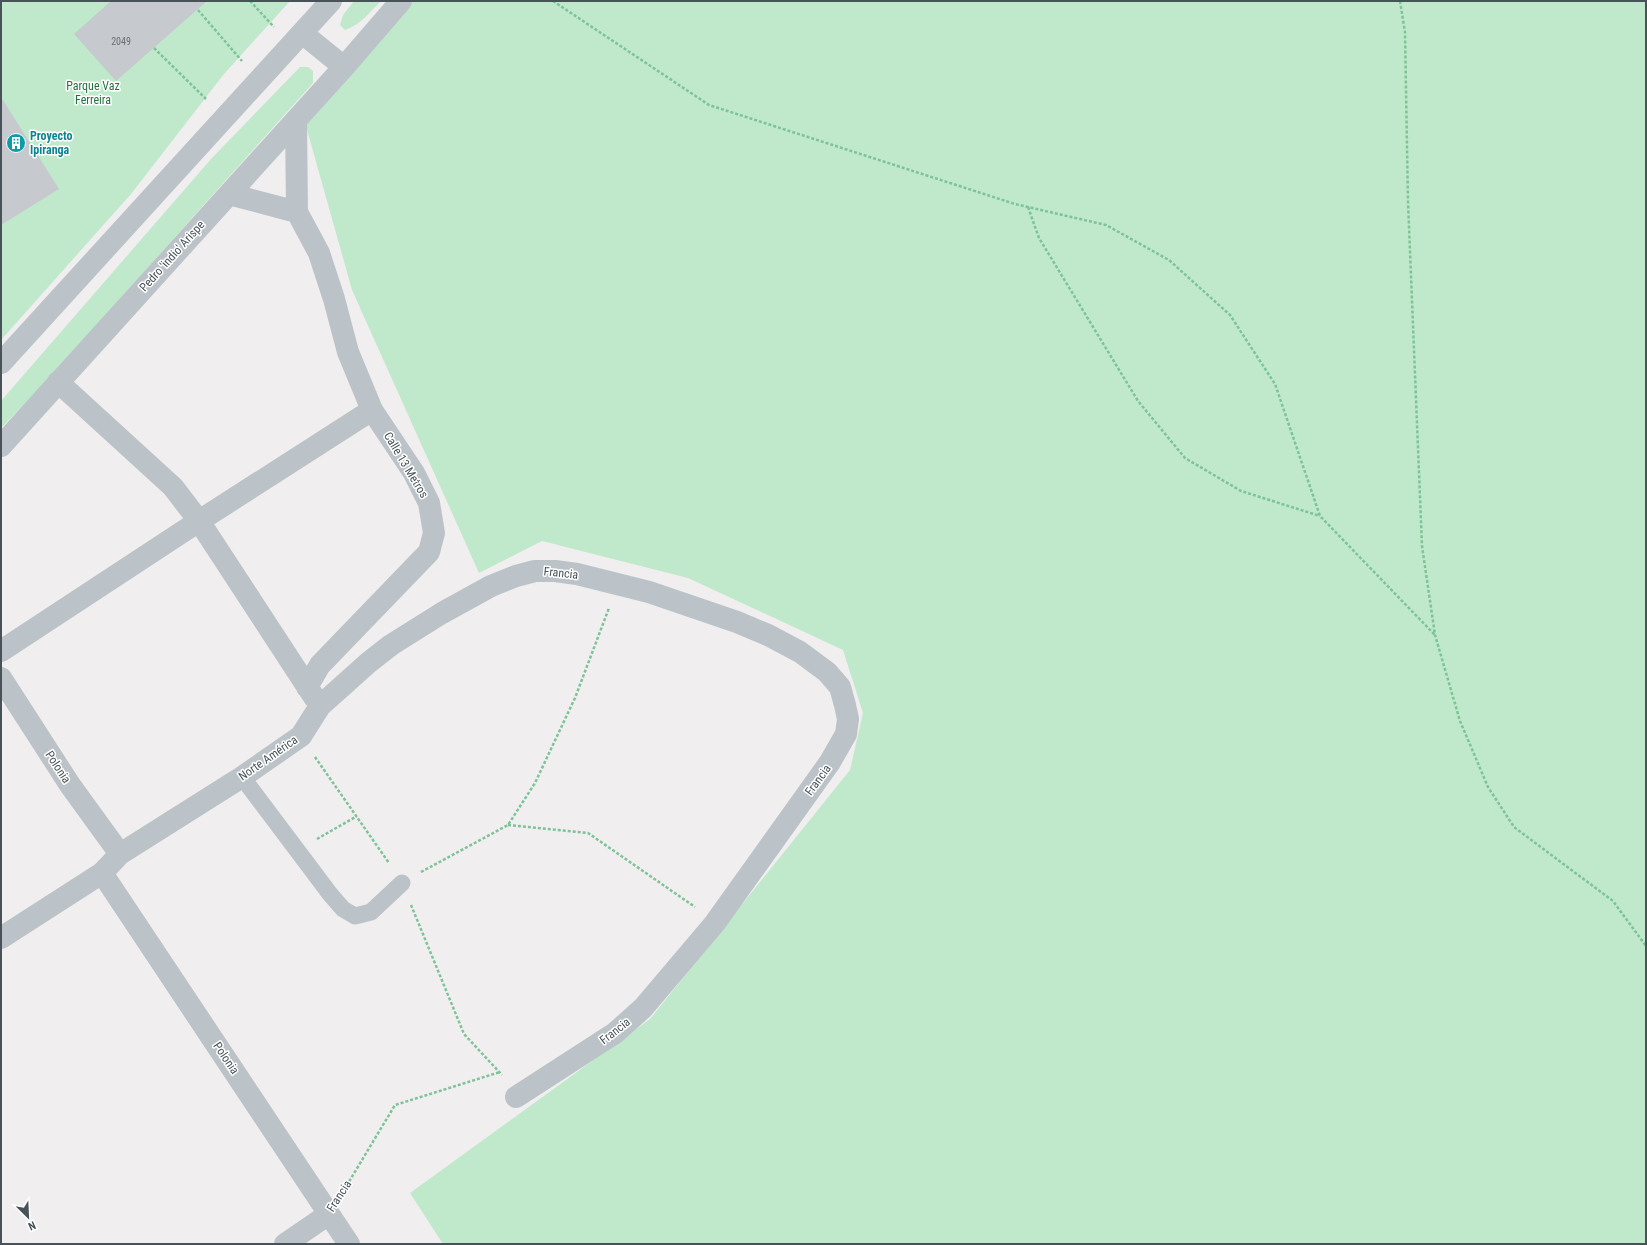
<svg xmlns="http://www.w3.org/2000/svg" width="1647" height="1245" viewBox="0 0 1647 1245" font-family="'Roboto Condensed',sans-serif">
<rect width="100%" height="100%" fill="#f0eeee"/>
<path fill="#c0e9cb" d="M1,1H290L224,74L131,194L1,340Z
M354,1H381C370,12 359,26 345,30L340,25L343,15Z
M410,1H1646V1244H443L410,1193L650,1019L850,770L863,713L843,650L688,578L542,541L479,573L352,290L304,119Z
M300,67H308L313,71V83L37,391L1,428V401L211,159Z"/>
<path fill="#c6c9cd" d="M111,1H207L116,81L74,34Z
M1,97L59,189L1,225Z"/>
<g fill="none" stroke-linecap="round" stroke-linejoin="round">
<path stroke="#7cc398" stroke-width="2.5" stroke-dasharray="3 2" stroke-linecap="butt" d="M250,1L274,27
M553,1L709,105L1015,204L1106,225L1169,260L1230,315L1275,384L1320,516L1435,635
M1400,1L1405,32L1408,202L1422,546L1435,635L1460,721L1488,787L1514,827L1613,901L1646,946
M198,10L242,61
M154,48L206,99
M1028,207L1039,238L1138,401L1185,458L1241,491L1320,516
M315,757L389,863
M508,825L588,833L695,907
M317,839L357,816
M421,872L508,825L535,783L575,698L609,608
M411,905L464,1034L502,1075
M344,1190L395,1105L500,1072"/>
<path stroke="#bbc3c9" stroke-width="17" d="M242,777L330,894L343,909L355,916L371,912L402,883"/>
<path stroke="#bbc3c9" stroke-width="22" d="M302,33L344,67
M229,194L297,212L296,120
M297,212L319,253L334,299L348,352L372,410L414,473L429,503L434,533L429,552L320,665L307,687
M1,363L331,1
M58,382L173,487L199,521L314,697
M1,446L344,67L401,1
M1,651L199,521L372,410
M1,678L70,785L120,854
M102,873L349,1244
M1,938L102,873L120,854L242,777L301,736L320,706L368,663L391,645L442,613L491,586L516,576L535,571H555L577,574L649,592L737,622L768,635L800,652L827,672L840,687L845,705L848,719L846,734L830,762L715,923L643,1008L615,1033L516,1097
M285,1244L329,1214"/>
</g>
<defs>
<g id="building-disc" transform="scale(1)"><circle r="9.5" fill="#0f9aa8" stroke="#fff"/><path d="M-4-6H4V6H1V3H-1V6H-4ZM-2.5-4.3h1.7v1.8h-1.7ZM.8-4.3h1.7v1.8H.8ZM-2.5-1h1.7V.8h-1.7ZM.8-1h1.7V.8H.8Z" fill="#fff"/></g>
</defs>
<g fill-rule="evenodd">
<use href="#building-disc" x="16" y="143"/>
</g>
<g text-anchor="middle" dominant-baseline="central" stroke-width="3" stroke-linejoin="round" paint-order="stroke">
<g font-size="10" fill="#687076">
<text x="121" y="41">2049</text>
</g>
<g font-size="12" fill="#21713f" stroke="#fff">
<text x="93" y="86">Parque Vaz<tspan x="93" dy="14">Ferreira</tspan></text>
</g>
<g font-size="12" font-weight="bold" fill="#0d838f" stroke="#fff" text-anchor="start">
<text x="30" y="136">Proyecto<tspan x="30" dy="14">Ipiranga</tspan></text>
</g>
<g font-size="12" fill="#485359" stroke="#fff">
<text transform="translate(172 256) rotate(-48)">Pedro 'indio' Arispe</text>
<text transform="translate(406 465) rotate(59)">Calle 13 Metros</text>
<text transform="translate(561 573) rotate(6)">Francia</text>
<text transform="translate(268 758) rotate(-35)">Norte América</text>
<text transform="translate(58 767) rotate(57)">Polonia</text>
<text transform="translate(818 780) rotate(-54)">Francia</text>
<text transform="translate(615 1031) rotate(-38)">Francia</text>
<text transform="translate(226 1058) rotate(56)">Polonia</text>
<text transform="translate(339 1196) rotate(-57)">Francia</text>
</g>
</g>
<rect width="1647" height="1245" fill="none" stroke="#485359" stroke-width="4"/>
<g transform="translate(28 1217) rotate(156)" stroke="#ffffff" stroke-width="3" paint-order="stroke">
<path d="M0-3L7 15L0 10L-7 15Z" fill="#485359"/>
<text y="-6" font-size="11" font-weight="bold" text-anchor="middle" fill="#485359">N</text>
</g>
</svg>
